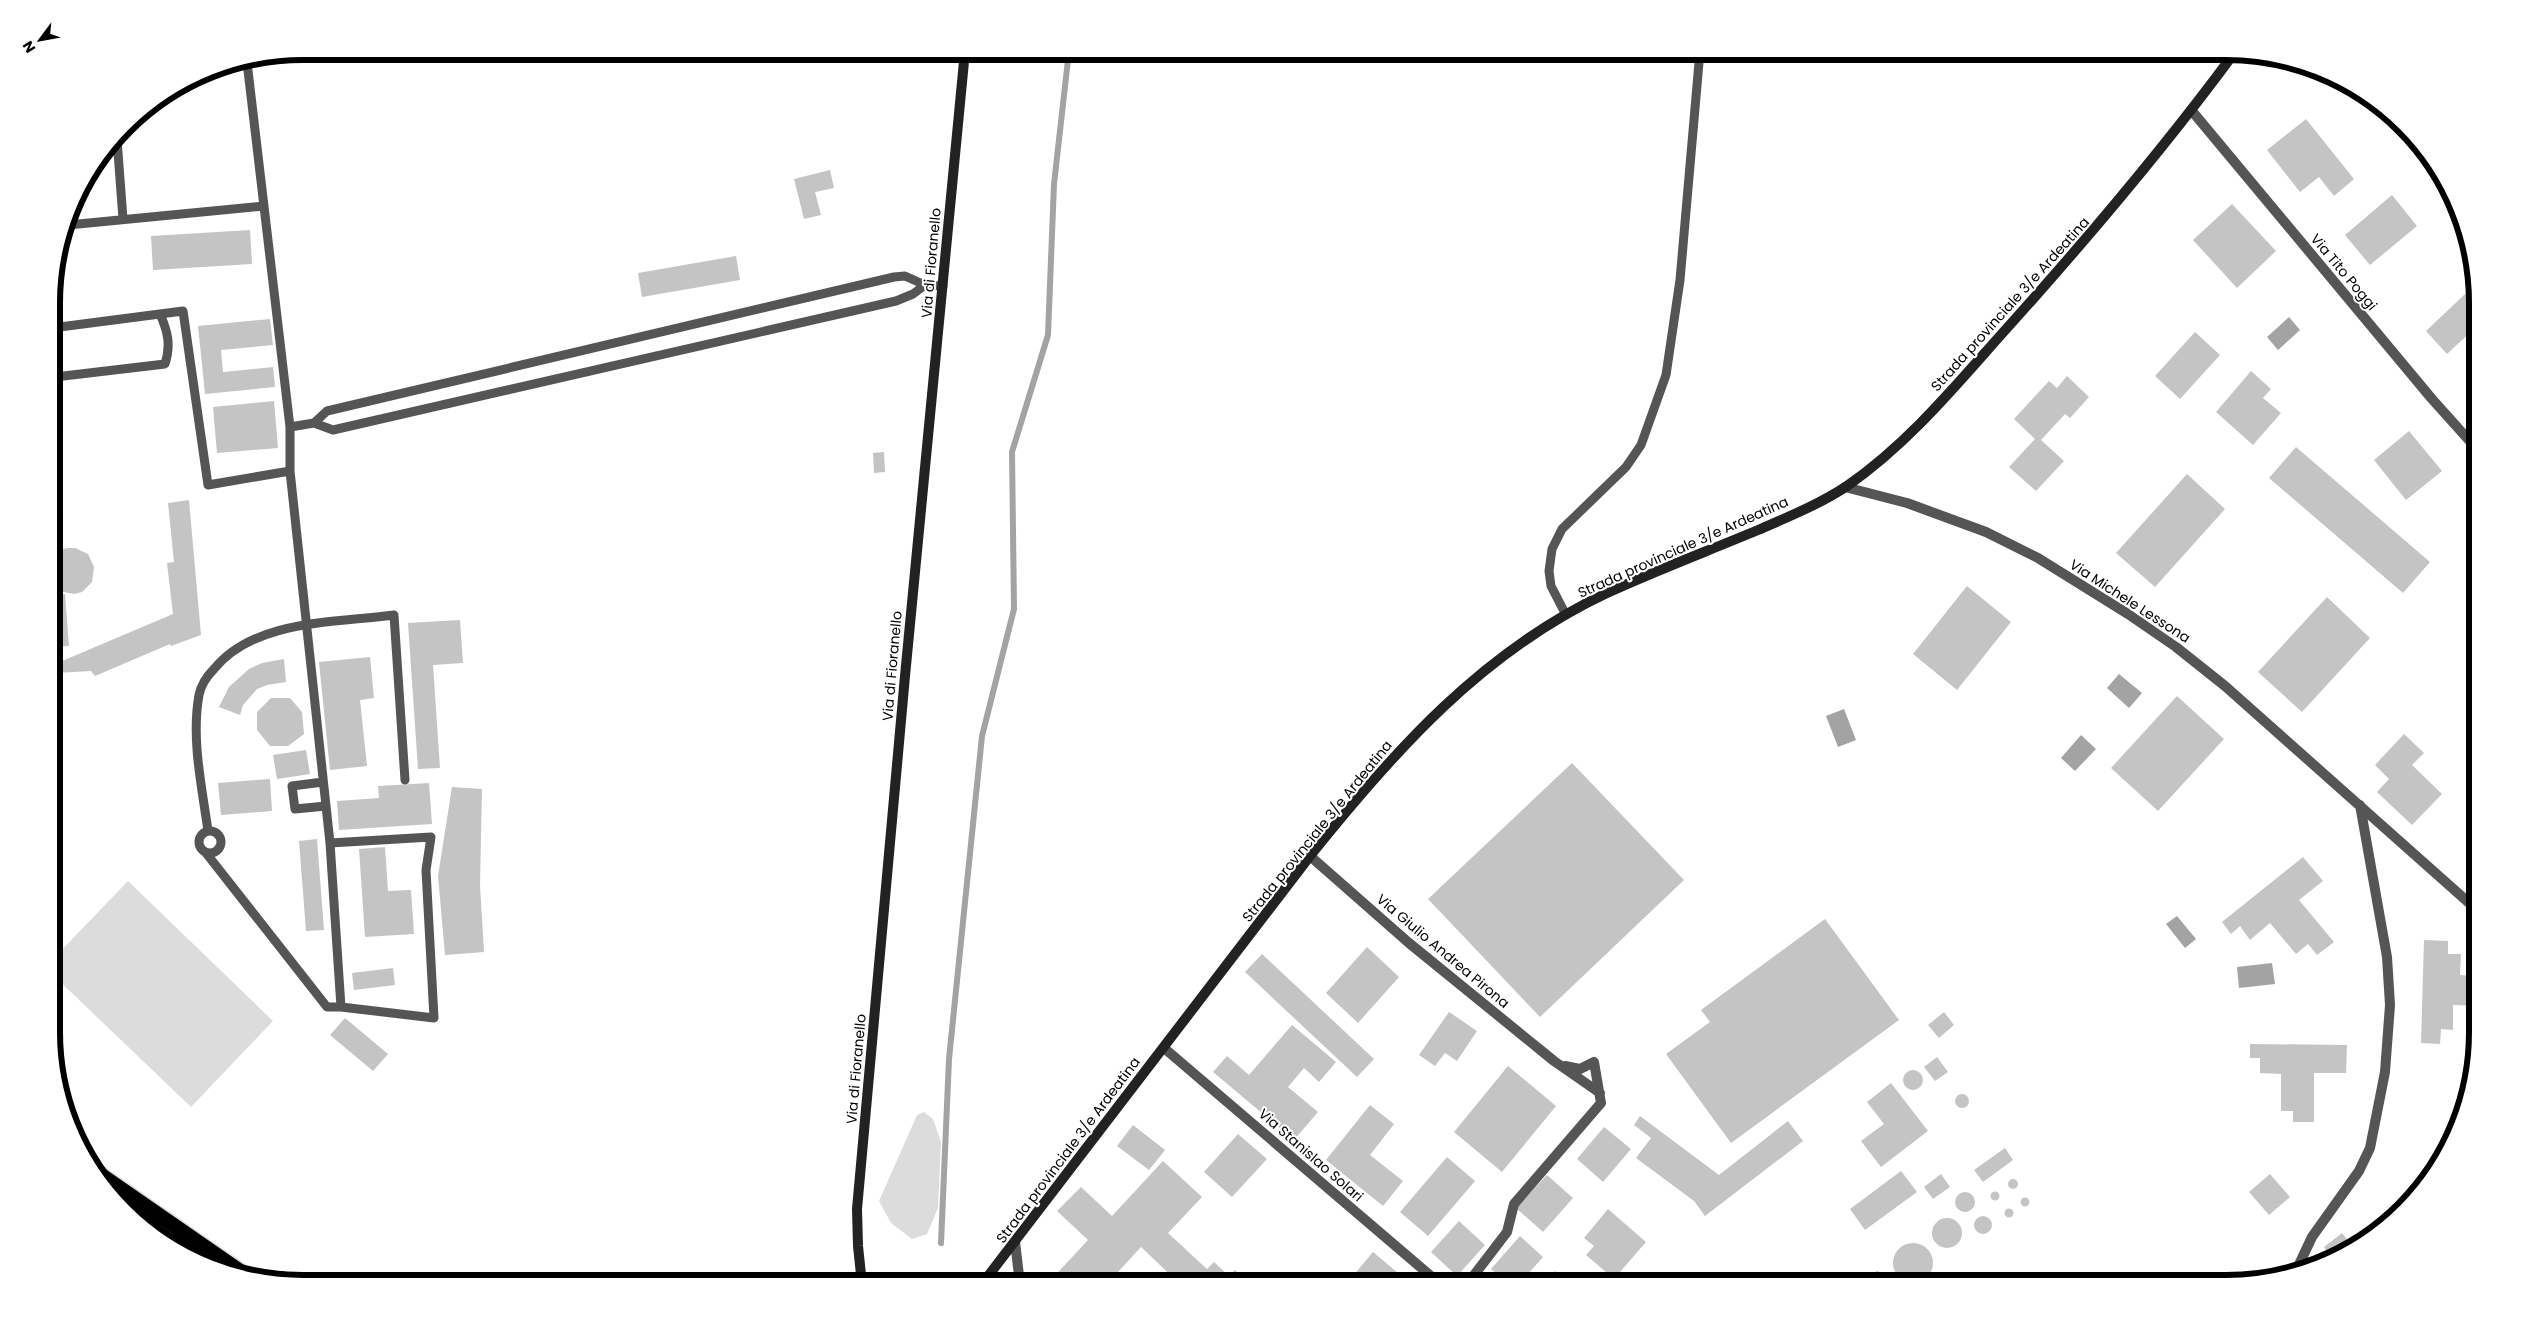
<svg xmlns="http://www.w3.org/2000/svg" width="2529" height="1335" viewBox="0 0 2529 1335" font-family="Poppins,sans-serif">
<rect width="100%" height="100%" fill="#fff"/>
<path fill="#dcdcdc" d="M128,881L273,1021L191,1107L53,975V959Z
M924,1112L933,1119L941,1142L938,1208L927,1234L912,1239L891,1223L879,1201L917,1115Z
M128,1211L208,1264C180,1254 148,1234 128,1211Z"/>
<path fill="#a3a3a3" d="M2289,317L2300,330L2278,350L2267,337Z
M2119,674L2142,693L2129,708L2107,688Z
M1844,709L1856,740L1838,747L1826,716Z
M2081,735L2096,749L2075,771L2061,758Z
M2177,916L2196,939L2185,948L2166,924Z
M2272,963L2275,984L2239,988L2237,967Z"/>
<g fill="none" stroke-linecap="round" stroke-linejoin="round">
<path stroke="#a3a3a3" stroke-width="6" d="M941,1243L949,1059L982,736L1014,609L1012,452L1048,335L1054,184L1069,51"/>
</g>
<path fill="#c4c4c4" d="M2306,119L2354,179L2334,196L2319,177L2300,192L2267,150Z
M830,170L834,188L815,192L821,215L804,219L794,179Z
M2392,195L2417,226L2370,265L2345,235Z
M2232,204L2276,251L2237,288L2193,240Z
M250,230L252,264L153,270L151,236Z
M736,256L740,280L642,297L638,273Z
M2465,294L2476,306V327L2447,354L2426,331Z
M270,319L273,345L221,350L223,372L273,367L275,387L205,394L198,326Z
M2195,332L2220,355L2180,399L2155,376Z
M2251,371L2271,389L2263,398L2281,413L2253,445L2216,412Z
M2067,376L2089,397L2070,418L2065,414L2041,440L2064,461L2036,491L2009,467L2035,439L2014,419L2049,381L2057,388Z
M274,401L278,448L217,453L213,407Z
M2409,431L2442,471L2406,500L2374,460Z
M2296,447L2430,562L2403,593L2269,478Z
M884,452L885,472L874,473L873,453Z
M2187,474L2225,509L2155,587L2116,553Z
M189,500L201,635L171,646L170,644L95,676L91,671L56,673L55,664L173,614L167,563L174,562L168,503Z
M67,548H75L88,554L94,567L92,582L82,592L74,594L59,591L52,584V558L60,550Z
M1967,586L2011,622L1957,690L1913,654Z
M65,594L69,646L53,647L52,595Z
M2327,597L2370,638L2302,712L2258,672Z
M460,620L463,663L433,665L440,768L418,769L408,623Z
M370,657L374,698L360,700L367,766L330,770L319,662Z
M284,659L286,682L267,685L257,689L243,705L240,715L219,707L229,687L249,669L262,663Z
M2177,696L2224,739L2158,811L2111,768Z
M271,698H290L302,712L304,734L288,746H270L257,730V712Z
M2404,734L2424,753L2412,765L2442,794L2412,825L2377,792L2389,779L2375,765Z
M306,750L310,774L277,779L273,755Z
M1572,763L1684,880L1540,1017L1428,899Z
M270,779L272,811L221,815L218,783Z
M429,783L432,824L339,830L337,801L379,798L378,786Z
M452,787L482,789L480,885L484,952L445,955L438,876Z
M317,839L324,930L306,931L299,841Z
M385,847L388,891L411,890L414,934L365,937L359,849Z
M2477,849V868L2468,860Z
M2303,857L2323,881L2299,900L2334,942L2317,955L2308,944L2296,954L2270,923L2250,940L2240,926L2231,934L2222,922Z
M1825,919L1899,1020L1731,1143L1666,1054L1710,1022L1701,1010Z
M2424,940L2448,941V954H2461L2460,975L2478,976V1006L2453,1005V1030L2441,1029L2440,1044L2421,1043Z
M1367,947L1399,977L1358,1023L1326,993Z
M1262,954L1374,1059L1357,1077L1245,972Z
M393,968L395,985L354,990L352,973Z
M1449,1012L1477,1031L1457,1061L1445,1053L1435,1066L1419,1055Z
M1944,1012L1954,1025L1939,1038L1928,1025Z
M345,1018L388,1054L373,1071L330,1035Z
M1292,1025L1336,1062L1319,1082L1304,1068L1288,1087L1318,1112L1294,1140L1213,1072L1227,1056L1249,1075Z
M2250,1044L2347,1045L2346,1073H2314V1122H2293V1111H2281V1074L2260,1073V1058H2250Z
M1937,1057L1948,1072L1935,1081L1924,1067Z
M1508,1066L1556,1106L1502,1172L1454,1132Z
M1903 1080a10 10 0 1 1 20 0a10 10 0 1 1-20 0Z
M1891,1083L1928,1131L1881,1167L1861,1141L1884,1124L1867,1102Z
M1955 1101a7 7 0 1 1 14 0a7 7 0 1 1-14 0Z
M1370,1105L1394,1124L1370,1155L1403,1181L1383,1206L1326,1160Z
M1640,1116L1719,1175L1788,1121L1803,1141L1705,1216L1694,1201L1636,1158L1651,1138L1634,1125Z
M1133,1125L1165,1150L1149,1170L1117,1146Z
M1604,1127L1631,1149L1603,1182L1577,1159Z
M1238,1134L1267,1159L1232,1197L1204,1172Z
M2005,1148L2013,1160L1983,1182L1974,1170Z
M1447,1157L1475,1181L1428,1236L1400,1212Z
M1163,1161L1202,1197L1168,1233L1207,1269L1214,1262L1229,1276L1235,1270L1249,1283L1180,1284L1141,1247L1107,1284H1047L1088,1240L1057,1211L1081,1187L1112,1216Z
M1901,1171L1917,1192L1865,1230L1850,1209Z
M1941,1174L1950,1187L1933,1199L1924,1187Z
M2270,1174L2290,1197L2269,1215L2249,1192Z
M1547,1175L1573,1198L1543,1232L1516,1208Z
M2008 1184a5 5 0 1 1 10 0a5 5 0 1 1-10 0Z
M1990.5 1196a4.5 4.5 0 1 1 9 0a4.5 4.5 0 1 1-9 0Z
M1955 1202a10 10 0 1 1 20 0a10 10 0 1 1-20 0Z
M2020.5 1202a4.5 4.5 0 1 1 9 0a4.5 4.5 0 1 1-9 0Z
M2004.5 1213a4.5 4.5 0 1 1 9 0a4.5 4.5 0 1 1-9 0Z
M1608,1209L1646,1242L1614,1279L1586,1255L1594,1246L1584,1238Z
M1974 1225a9 9 0 1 1 18 0a9 9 0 1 1-18 0Z
M1932 1233a15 15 0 1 1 30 0a15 15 0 1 1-30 0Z
M1459,1221L1485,1245L1457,1276L1431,1252Z
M2342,1233L2353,1247L2316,1266L2329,1255L2324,1247Z
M1520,1236L1543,1257L1520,1283H1507L1491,1269Z
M1893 1263a20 20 0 1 1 40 0a20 20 0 1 1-40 0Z
M1373,1252L1410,1283H1347Z
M1555,1271L1570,1283H1545Z
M1877,1271L1890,1275L1896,1283H1860L1865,1276Z"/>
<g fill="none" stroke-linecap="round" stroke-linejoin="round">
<g stroke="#dbdbdb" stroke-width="18">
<path id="highway" d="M92,1169L248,1277"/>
</g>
<path stroke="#555" stroke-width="9" d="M247,62L290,427
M117,139L123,219
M68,225L264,206
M52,328L183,311L208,485L290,471
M52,375L55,377L165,364C171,345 168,332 160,314
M314,423L327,411L894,277L905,276L925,285L943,286
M1566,615L1551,586L1549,571L1552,549L1562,529L1626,467L1641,445L1666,375L1680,280L1700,51
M323,782L292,786L295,809L326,806
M199 842a11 11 0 1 1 22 0a11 11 0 1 1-22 0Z
M208,831C202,787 191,739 199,695C201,685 207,676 214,669C255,619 335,623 394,615L405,780
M330,843L431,837L426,870L434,1018L341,1007L330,843L290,471V427L314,423L333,430L896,301L913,294L925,285
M206,853L327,1007H341"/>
<path stroke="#555" stroke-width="10" d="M2192,111L2432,399L2476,448
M1845,487L1907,503L1986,532L2038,558L2128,614L2176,647L2225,686L2477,910
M1310,856L1409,943L1554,1061L1600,1093
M1164,1048L1439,1283
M1015,1242L1020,1284
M2295,1273L2312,1237L2359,1171L2370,1148L2385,1072L2390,1005L2387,957L2360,805
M1468,1283L1507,1232L1514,1204L1601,1103L1594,1062L1580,1069L1565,1066"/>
<path stroke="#222" stroke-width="10" d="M862,1284L858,1246L857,1209L905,676L965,51
M982,1284L1310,856C1394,751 1483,651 1607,593C1657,570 1708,551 1758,530C1788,517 1820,504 1847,486C1906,445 1952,390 1999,337C2082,245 2162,151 2235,52"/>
<use href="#highway" stroke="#000" stroke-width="15"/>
</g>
<g text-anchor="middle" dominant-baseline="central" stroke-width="4" stroke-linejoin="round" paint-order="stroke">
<g font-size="14" fill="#000" stroke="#fff">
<text transform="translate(931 263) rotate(-85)">Via di Fioranello</text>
<text transform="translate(2344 272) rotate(50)">Via Tito Poggi</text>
<text transform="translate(2010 304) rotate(-48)">Strada provinciale 3/e Ardeatina</text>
<text transform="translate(1683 547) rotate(-24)">Strada provinciale 3/e Ardeatina</text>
<text transform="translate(2130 601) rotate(33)">Via Michele Lessona</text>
<text transform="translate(892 666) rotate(-85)">Via di Fioranello</text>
<text transform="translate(1317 831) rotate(-51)">Strada provinciale 3/e Ardeatina</text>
<text transform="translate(1443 951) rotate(40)">Via Giulio Andrea Pirona</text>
<text transform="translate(856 1069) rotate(-85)">Via di Fioranello</text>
<text transform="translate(1068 1150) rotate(-53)">Strada provinciale 3/e Ardeatina</text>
<text transform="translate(1311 1155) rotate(41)">Via Stanislao Solari</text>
</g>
</g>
<path d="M0 0H2529V1335H0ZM303 60H2226A243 243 0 0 1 2469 303V1032A243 243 0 0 1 2226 1275H303A243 243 0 0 1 60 1032V303A243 243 0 0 1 303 60Z" fill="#fff" fill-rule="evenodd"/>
<path fill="none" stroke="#000" stroke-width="6" d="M303 60H2226A243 243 0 0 1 2469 303V1032A243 243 0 0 1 2226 1275H303A243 243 0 0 1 60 1032V303A243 243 0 0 1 303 60Z"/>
<g transform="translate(40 40) rotate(238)" stroke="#ffffff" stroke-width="4" paint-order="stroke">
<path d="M0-4L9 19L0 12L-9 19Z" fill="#000000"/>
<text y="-8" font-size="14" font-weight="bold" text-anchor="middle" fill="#000000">N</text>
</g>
</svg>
